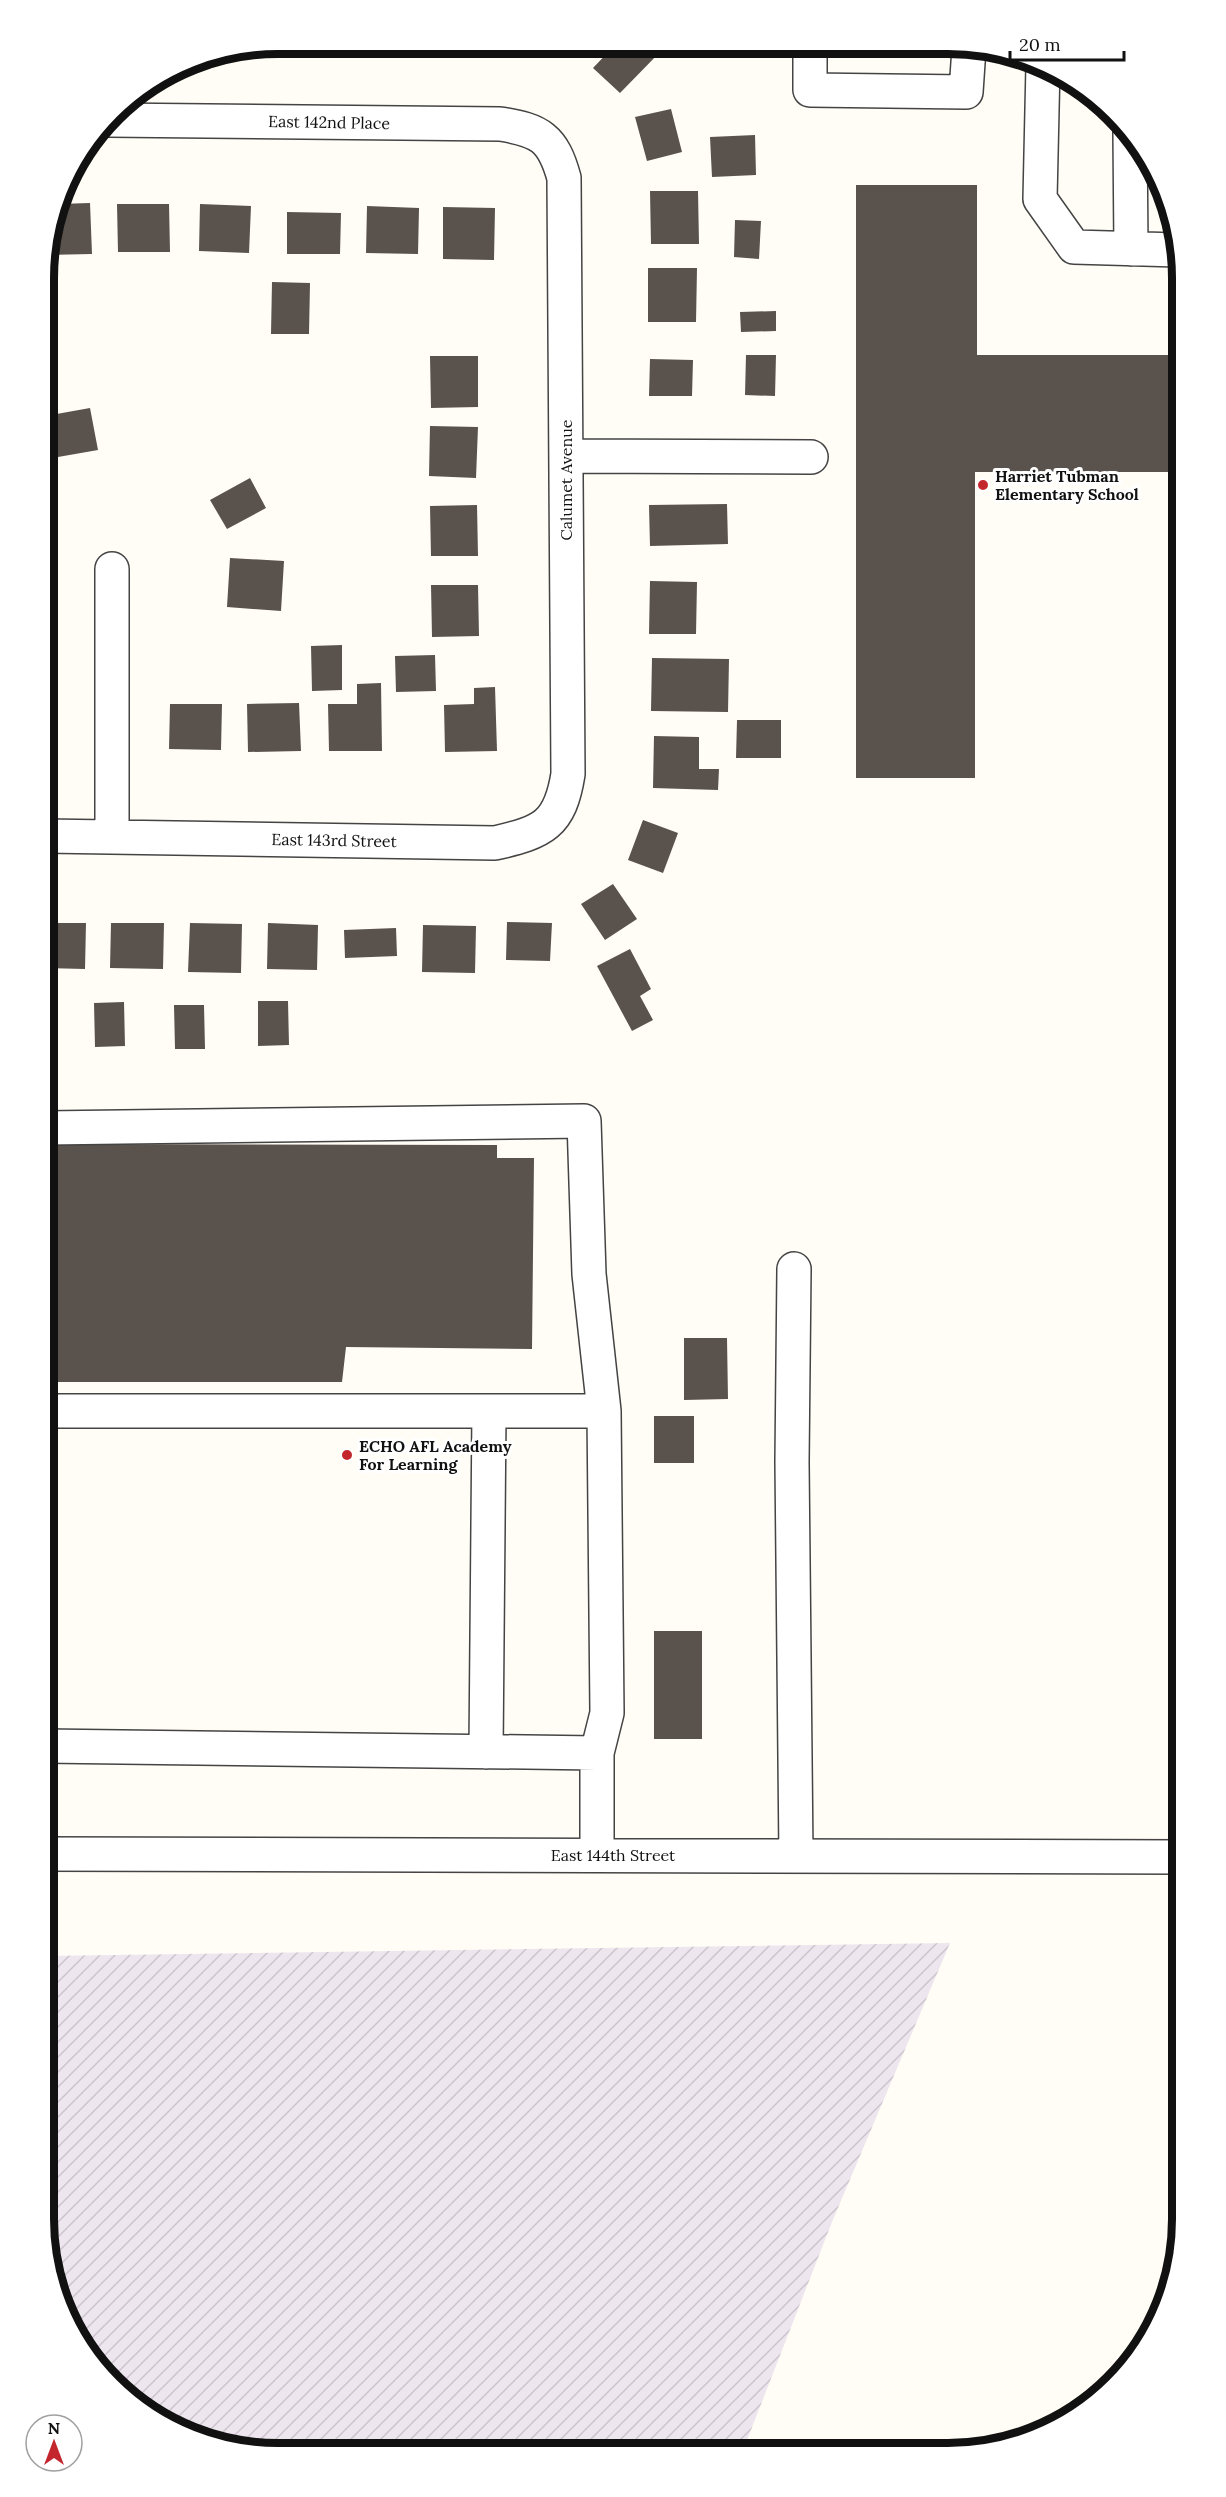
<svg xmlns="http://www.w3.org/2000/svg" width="1226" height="2497" viewBox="0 0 1226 2497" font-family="Lora,serif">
<defs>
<pattern id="industrial-furrows" width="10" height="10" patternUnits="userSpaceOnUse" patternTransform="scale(1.5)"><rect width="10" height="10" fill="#eee6ef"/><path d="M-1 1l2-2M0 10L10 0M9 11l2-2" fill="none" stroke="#cbc4cc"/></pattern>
</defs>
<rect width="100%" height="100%" fill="#fffdf5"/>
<path fill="url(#industrial-furrows)" d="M950,1943L832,2222L742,2453L247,2451L174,2430L124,2396L83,2350L56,2294L44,2219V1956Z"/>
<path fill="#5a524d" d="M614,46H658L662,50L620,93L593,68Z
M686,46H706L695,56Z
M671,109L682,152L647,161L635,117Z
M755,135L756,175L712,177L710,137Z
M856,185H977V355H1182V472H975V778H856Z
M650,191H698L699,244H651Z
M90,203L92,254L45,255V247L59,204Z
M117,204H169L170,252H118Z
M200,204L251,206L249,253L199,251Z
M367,206L419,208L418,254L366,253Z
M443,207L495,208L494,260L443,259Z
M287,212L341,213L340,254H287Z
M735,220L761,221L759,259L734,257Z
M648,268H697L696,322H648Z
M272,282L310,283L309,334H271Z
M776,311V331L741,332L740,312Z
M746,355H776L775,396L745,395Z
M430,356H478V407L431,408Z
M650,359L693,360L692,396H649Z
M90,408L98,450L58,457L51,415Z
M430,426L478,427L476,478L429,476Z
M250,478L266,508L227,529L210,500Z
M727,504L728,544L650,546L649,505Z
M477,505L478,556H431L430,506Z
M230,558L284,561L281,611L227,607Z
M650,581L697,582L696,634H649Z
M431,585H478L479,636L432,637Z
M342,645V690L312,691L311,646Z
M435,655L436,691L396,692L395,656Z
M652,658L729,659L728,712L651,711Z
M381,683L382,751H329L328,704H357V684Z
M495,687L497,751L445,752L444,705L474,704V688Z
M45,703H49V750H45Z
M299,703L301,751L248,752L247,704Z
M170,704H222L221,750L169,749Z
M737,720H781V758H736Z
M654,736L699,737V769H719L718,790L653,788Z
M643,820L678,833L663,873L628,860Z
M613,884L637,919L605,940L581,904Z
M507,922L552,923L550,961L506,960Z
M45,923H86L85,969L45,968Z
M111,923H164L163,969L110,968Z
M190,923L242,924L241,973L188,972Z
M268,923L318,925L317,970L267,969Z
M423,925L476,926L475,973L422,972Z
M396,928L397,956L345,958L344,930Z
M630,949L651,989L640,996L653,1020L632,1031L597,966Z
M258,1001H288L289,1045L258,1046Z
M124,1002L125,1046L95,1047L94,1003Z
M174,1005H204L205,1049H175Z
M45,1144L497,1145V1158H534L532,1349L346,1347L342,1382H44Z
M684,1338H727L728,1399L684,1400Z
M654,1416H694V1463H654Z
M654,1631H702V1739H654Z"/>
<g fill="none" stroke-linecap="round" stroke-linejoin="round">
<g stroke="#444" stroke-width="36">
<path id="minor" d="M810,47V90L966,92L969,48
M1043,65L1040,199L1074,247L1178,250
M1130,133L1131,249
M566,456L811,457
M112,569V836
M45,836L495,843C543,832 560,825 568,774L564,178C553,138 540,130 500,124L109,120
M45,1128L584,1121L589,1274L604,1411L607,1713L597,1753V1855
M794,1269L792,1462L796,1856
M44,1411H604
M44,1746L597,1753
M486,1752L489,1411
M44,1854L1182,1857"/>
</g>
<use href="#minor" stroke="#fff" stroke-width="33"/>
</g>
<g fill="#c4262e" stroke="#fff" stroke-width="2">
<circle cx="983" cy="485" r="6"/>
<circle cx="347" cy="1455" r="6"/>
</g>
<g text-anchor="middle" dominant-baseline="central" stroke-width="6" stroke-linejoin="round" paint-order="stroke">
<g font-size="16" fill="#111" stroke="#fff">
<text transform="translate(329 122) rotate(1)">East 142nd Place</text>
<text transform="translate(566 480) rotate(-90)">Calumet Avenue</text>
<text transform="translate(334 840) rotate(1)">East 143rd Street</text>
<text x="613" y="1855">East 144th Street</text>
</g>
<g font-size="16" font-weight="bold" fill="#111" stroke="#fff" text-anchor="start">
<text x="995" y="476">Harriet Tubman<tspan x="995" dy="18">Elementary School</tspan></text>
<text x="359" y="1446">ECHO AFL Academy<tspan x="359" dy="18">For Learning</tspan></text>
</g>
</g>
<path d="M0 0H1226V2497H0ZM278 54H948A224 224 0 0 1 1172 278V2219A224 224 0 0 1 948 2443H278A224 224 0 0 1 54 2219V278A224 224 0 0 1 278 54Z" fill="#fff" fill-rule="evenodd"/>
<path fill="none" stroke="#111" stroke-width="8" d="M278 54H948A224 224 0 0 1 1172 278V2219A224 224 0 0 1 948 2443H278A224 224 0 0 1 54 2219V278A224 224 0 0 1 278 54Z"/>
<g transform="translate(54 2443)"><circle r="28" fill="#ffffff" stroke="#a0a0a0" stroke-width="1.5"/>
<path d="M0-4.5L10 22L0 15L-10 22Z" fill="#c4262e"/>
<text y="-9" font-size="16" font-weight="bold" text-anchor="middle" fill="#111111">N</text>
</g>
<path d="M1010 51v9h114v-9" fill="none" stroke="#111111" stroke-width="3"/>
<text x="1019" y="51" font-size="18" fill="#111111" stroke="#ffffff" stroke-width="4.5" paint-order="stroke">20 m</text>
</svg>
